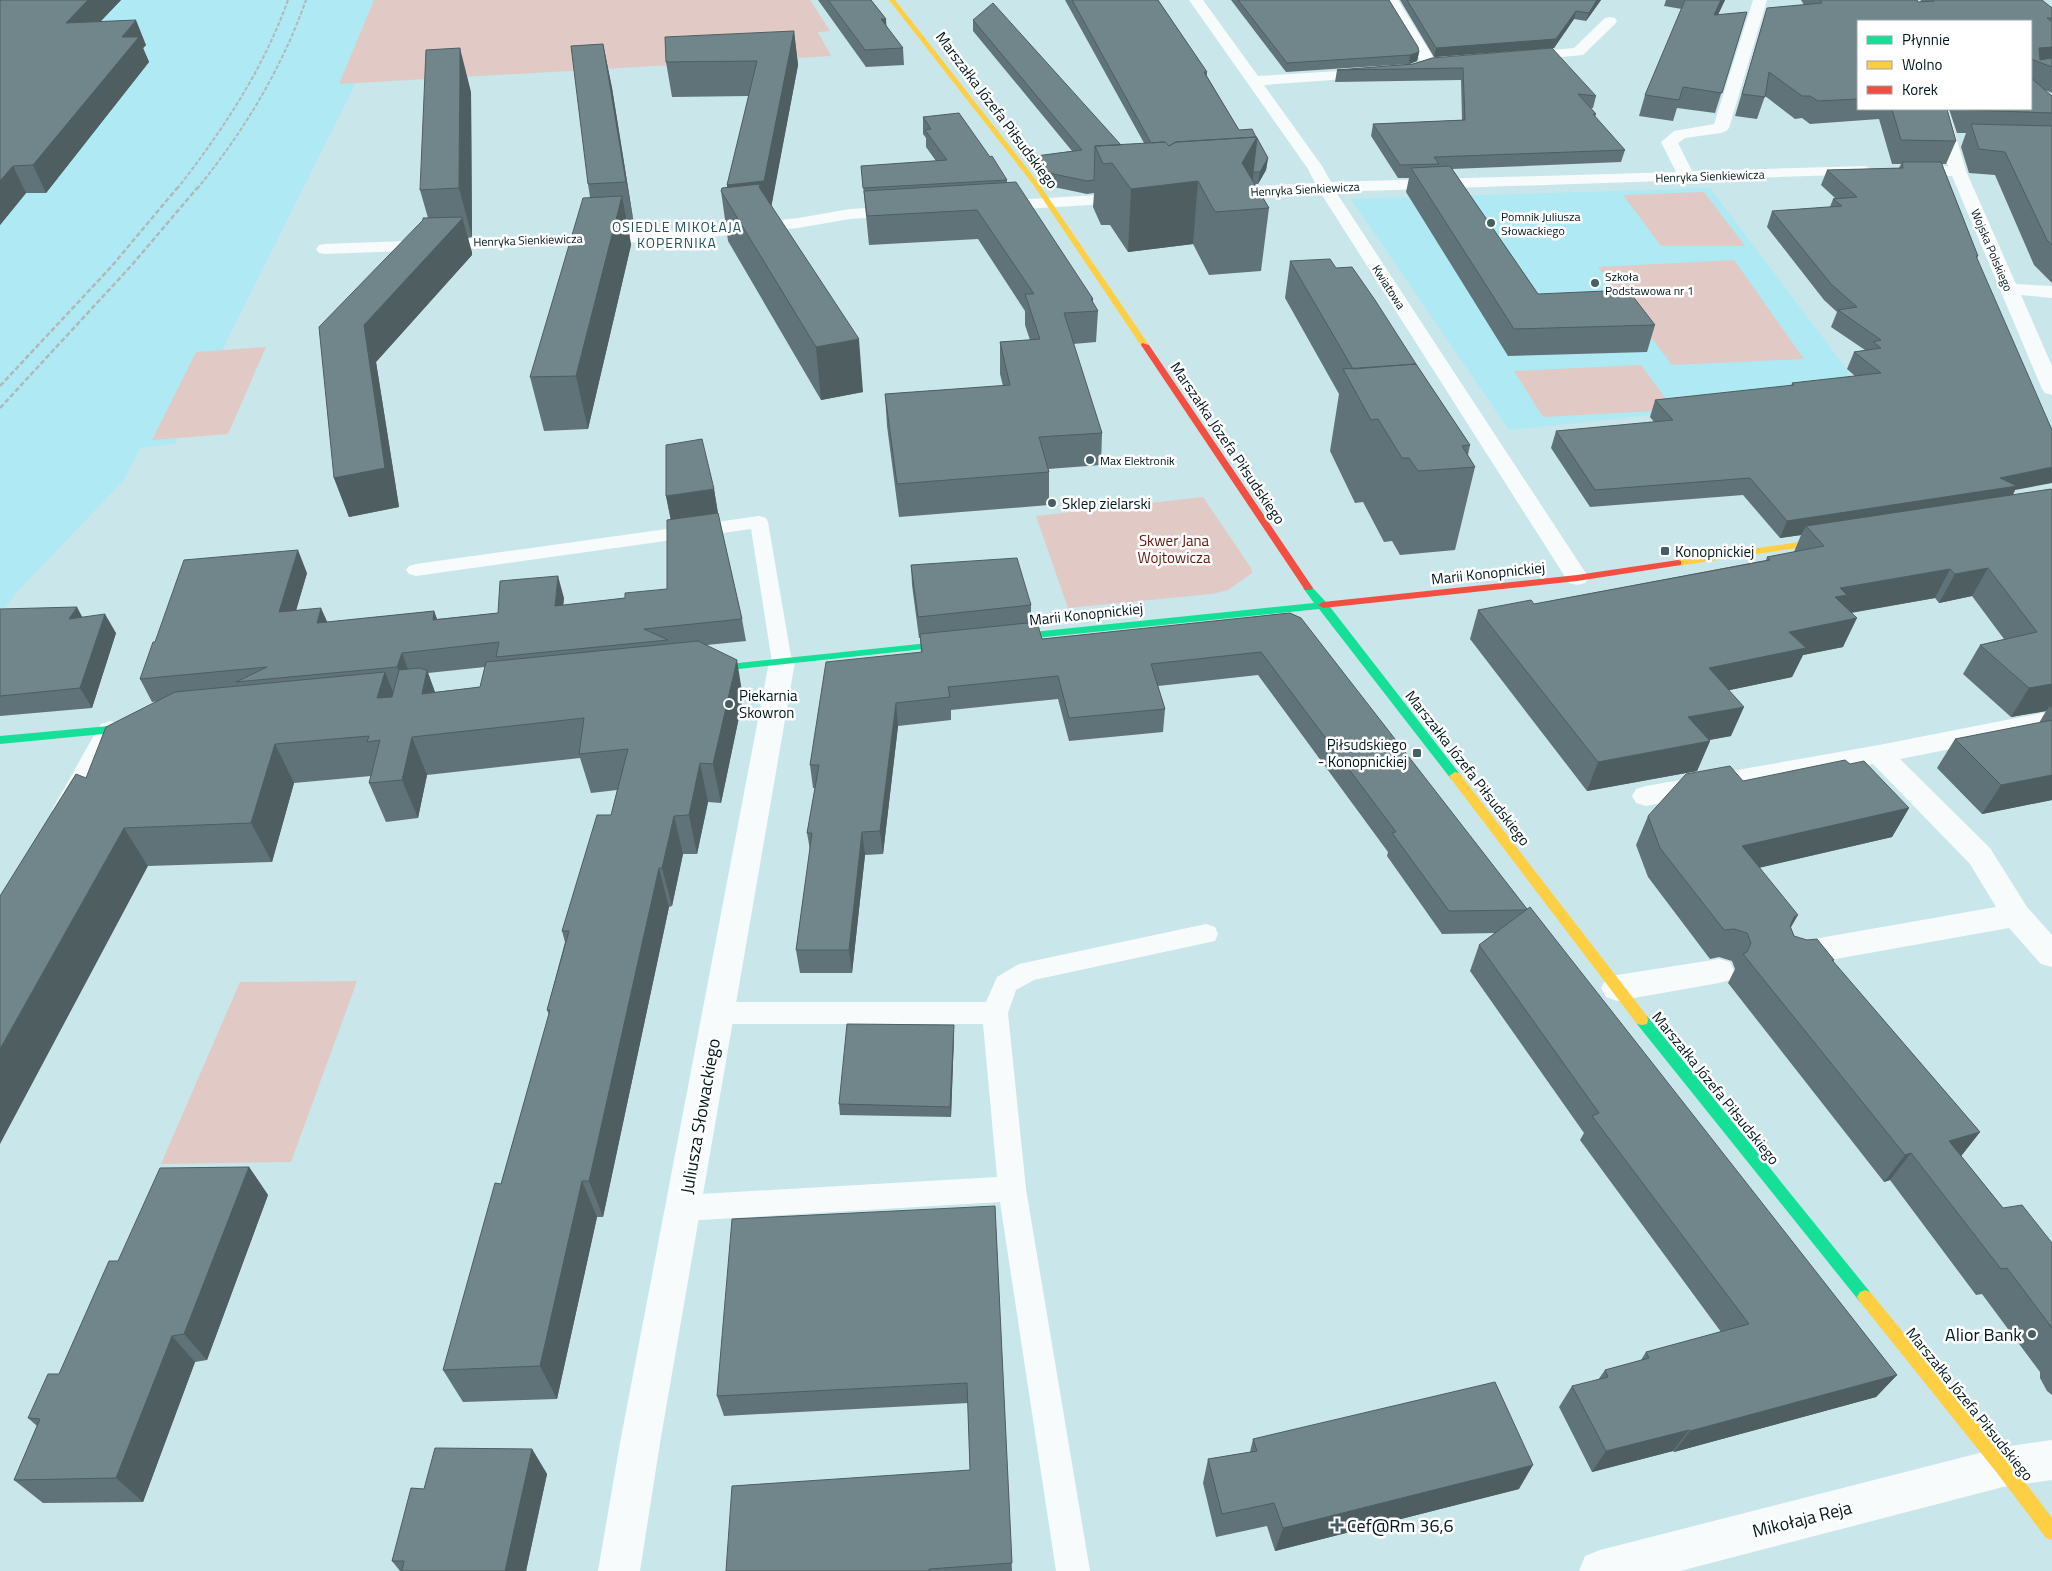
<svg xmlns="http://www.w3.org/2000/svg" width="2052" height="1571" viewBox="0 0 2052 1571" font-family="'Titillium Web',sans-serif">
<rect width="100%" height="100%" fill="#c9e6eb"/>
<path fill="#afe9f4" d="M0,0H374L340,84L356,83L175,444L140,448L123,481L14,595L0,616Z
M1710,188L1845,367L1860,393L1509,430L1351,199Z"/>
<path fill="#e1c9c5" d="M374,0H810L830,31L818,32L831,56L339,84Z
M1704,192L1745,246H1661L1623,195Z
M1734,260L1804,359L1672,365L1598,267Z
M266,347L228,434L152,440L196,352Z
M1641,365L1674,410L1543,417L1514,371Z
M1203,497L1251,568L1252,573L1228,590L1212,594L1068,608L1036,516Z
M357,981L291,1162L161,1164L240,982Z"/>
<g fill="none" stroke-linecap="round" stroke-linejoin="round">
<path fill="#f7fbfc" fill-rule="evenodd" d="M759,516L766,518L768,522L792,662L789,667L782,669L775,667L772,662L751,529L416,576L409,574L406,570L409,566L416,564Z
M1206,924L1215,927L1218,934L1215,941L1034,980L1016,990L1008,1013L1026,1189L1090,1571H1056L1000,1202L683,1221L673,1217L669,1208L673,1199L683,1195L997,1177L983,1024H718L709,1020L705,1013L709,1006L718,1002H986L997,977L1019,964Z"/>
<path fill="#f7fbfc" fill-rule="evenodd" d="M1189,0H1203L1258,76L1373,69L1378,70L1380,73L1378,76L1373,77L1264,85L1322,166L1331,182L1676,172L1661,142L1674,131L1714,124L1753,0H1767L1729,128L1726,131L1721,133L1685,138L1678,143L1692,171L1864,166L1870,168L1872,171L1870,174L1336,192L1589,578L1585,583L1577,585L1569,583L1320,192L1222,198L1216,197L1214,193L1216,189L1222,188L1315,183L1308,169Z
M1384,0H1398L1432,55L1434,64L1432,67H1422L1418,55Z
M1610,17L1615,18L1617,21L1615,24L1583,55L1519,61L1514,60L1512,57L1514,54L1519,53L1574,48L1605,18Z
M1933,109H1948L1966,171L2016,284L2052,286V298L2021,295L2052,366V395L2045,393L2042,389L1952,176L1907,175L1901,173L1899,170L1901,167L1907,165L1948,166Z
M1132,193L1138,194L1140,198L1138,202L993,211L987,210L985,206L987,202L993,201Z
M902,206L908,207L911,211L908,215L850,219L798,228L671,241L325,254L319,253L316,249L319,245L325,244L671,231L798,218L850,209Z
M782,654L791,656L795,662L660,1443L640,1571H598L620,1443L769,662L773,656Z
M2052,711V729L1900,759L1990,848L2027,907L2052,935V967L2041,964L2009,928L1791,967L1780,964L1776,955L1780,946L1791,943L1996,907L1970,864L1873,764L1646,806L1636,803L1632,796L1636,789L1646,786L1879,745Z
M110,721L119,724L123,730L80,810L76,817L66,820L56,817L52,810L97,730L101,724Z
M1719,959L1730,962L1734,971L1730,980L1719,983L1617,1001L1606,997L1601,988L1606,979L1617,975Z
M2052,1440V1480L2003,1487L1680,1571H1579L1585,1556L1600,1550L2003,1447Z"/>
<path fill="#16e098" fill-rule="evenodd" d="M1308,585L1311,586L1327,603L1459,773L1461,776L1459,779H1451L1319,609L1005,641L1000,638L1005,635L1314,603L1303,588Z
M957,640L962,643L961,645L701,673L696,670L701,667Z
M141,723L145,724L146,727L145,730L0,744V736Z
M1642,1015L1647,1016L1870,1292L1873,1297L1870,1302L1865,1304L1860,1302L1637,1024L1636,1020L1637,1016Z"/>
<path fill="#ffcf43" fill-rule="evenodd" d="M889,0H895L1037,181L1149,345L1148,347H1142L1032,183Z
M1833,537L1836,538V542L1678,566L1673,563L1678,560Z
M1455,772L1459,773L1647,1016L1648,1020L1647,1024L1642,1025L1637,1024L1451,779L1449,776Z
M1865,1290L1870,1292L2009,1461L2052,1518V1540L2046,1538L1997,1473L1860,1302L1857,1297L1860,1292Z"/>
<path fill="#f24e42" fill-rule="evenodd" d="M1142,343L1149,345L1313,588L1311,590H1305L1141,345Z
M1678,560L1681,561V565L1577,581L1323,608L1318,605L1323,602L1577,575Z"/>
<path stroke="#b0b8b9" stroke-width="2" stroke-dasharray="4 2" stroke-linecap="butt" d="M177,189C222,131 263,70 288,0
M197,189C244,131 281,70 306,0"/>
<path stroke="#b0b8b9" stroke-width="2.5" stroke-dasharray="5 2.5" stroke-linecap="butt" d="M0,386L111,267L178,187
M0,408L131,266L198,187"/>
</g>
<path fill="#607378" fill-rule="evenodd" d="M0,0H121L101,21L146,45L143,48L149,62L46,193H26L0,225Z
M818,0H871L886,19V26L903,48L904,65L866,67Z
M1065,0H1158L1207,72V76L1239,130L1257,138L1268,158L1266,170L1258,184H1255L1269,208L1261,271L1209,275L1193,244L1128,252L1110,225H1101L1093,207L1094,193L1087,194L1049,186L1036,169V156L1072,151L973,31V20L1121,145L1144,143Z
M1231,0H1389L1419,52L1417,61L1409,64L1286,72Z
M1400,0H1601L1586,21L1574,19L1554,48L1434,57Z
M1666,0H1725L1718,15L1747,12L1715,113L1677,108L1673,121L1639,116L1645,95L1682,9L1664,6Z
M1801,0H1917L1918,2H1920L1921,0H1933L2052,8V93L2045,90L2052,96V283L2034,265L1995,175L1969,173L1961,147L1966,133H1957L1949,109H2031V21H1858V109H1947L1956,141L1946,164H1942L1978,256L1977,258L2015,490L2013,495L2052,490V800L1982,814L1937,768L1955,739L2039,723L2046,711L2011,717L1963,674L1980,645L2004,639L1972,596L1939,603L1935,598L1851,613L1843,647L1803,655L1792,677L1729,690L1731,736L1709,740L1710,741L1697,771L1587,791L1470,639L1478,610L1534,604L1766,560L1767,557L1794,552L1801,535L1780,538L1743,495L1590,507L1551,448L1556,431L1654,422L1650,417L1655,400L1791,386L1792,383L1855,376L1847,369L1854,352L1865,350L1831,327L1837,312L1824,300L1767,227L1772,211L1830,207L1833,199L1835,198L1821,185L1827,170L1899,168L1901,164H1892L1879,119L1810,124L1802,118L1795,119L1765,96L1757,119L1735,116L1767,8L1804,5Z
M794,31L798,65L771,206L863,392L821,400L728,241L721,191L727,188V185L749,96L672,97L666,62Z
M603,44L612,88L635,231H629L631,245L588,429L544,431L530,377L590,197L588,184Z
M1432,58L1596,96L1593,108H1591L1596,114L1595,117L1625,150L1621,162L1452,169L1538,294L1655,325L1647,352L1508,356L1406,192L1409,178H1398L1371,136L1373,124L1462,120L1461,80L1335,82L1337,70L1413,64Z
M471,92L472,237L468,238L472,255L376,362L399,507L349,517L334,478L428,218L420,190Z
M923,117L990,157L1007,180V183L1093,299V303L1098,311L1096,342L1073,344L1102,433L1101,465L1048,469L1049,472V505L899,517L887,426L885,394L1003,386L1000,374V342L1030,340L1025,325V311L978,239L869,245L861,166L936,161L926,147V138L923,134Z
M1290,261L1336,268L1416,364L1470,445L1468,455L1475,467L1455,550L1400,555L1392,541L1384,542L1363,502L1355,503L1330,451L1339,394L1285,298Z
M714,489L718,513L742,619L746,641L707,645L743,698L721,803L708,802L697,854H683L672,906L669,907L603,1217H597L557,1399L463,1402L443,1370L501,1184L549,1015L547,1010L565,942L562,931L611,815L617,790L591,793L580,758L427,775L418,818L386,822L369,783L371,776L294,783L272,862L148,866L86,778L158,701L152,702L140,679L155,642L307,573L296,610L327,622L434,611L437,619L498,613L564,598L563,605L625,598L667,589L671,520L666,496ZM485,667L480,687L435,692L428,673Z
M911,565L1031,605V622L1042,639L1290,613L1527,909L1897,1375L1876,1397L1674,1452L1673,1451L1592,1472L1559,1407L1572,1386L1598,1380L1605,1370L1641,1360L1646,1352L1721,1332L1580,1140L1584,1133L1470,971L1479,945L1495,933L1442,934L1387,856L1388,852L1258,675L1158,686L1165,709L1163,732L1069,741L1058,699L951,710V720L898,726L883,854L865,855L852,973H800L796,950L810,850L807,833L815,788H813L810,765L921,652L920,638H919L912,585Z
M0,609L82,617L116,633L92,708L0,716Z
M1850,764L1909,808L1892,837L1759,868L1791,928L1794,936L1834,960L1833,962L1980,1132L1961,1156L2003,1208L2052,1243V1395L2047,1391L2040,1378V1372L1982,1294L1976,1295L1890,1180L1884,1182L1728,983L1735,969L1732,961L1719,957L1710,959L1648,877L1636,845L1648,816L1743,781Z
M954,1036L951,1117L840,1115L839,1104Z
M249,1167L268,1195L207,1360L195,1362L143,1502L43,1503L14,1480L37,1426L28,1418L59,1374L118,1261Z
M995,1206L1012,1571H726L970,1470L968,1403L724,1416L717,1396Z
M1253,1439L1519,1489L1275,1551L1267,1526L1216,1537L1203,1483L1208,1459L1250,1452Z
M532,1449L547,1474L526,1571H400L392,1561L424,1489Z"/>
<path fill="#4e5e61" d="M88,0H121L76,47L66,23Z
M1597,0H1601L1586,21L1589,13Z
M1721,0H1725L1708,35L1714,15Z
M1576,11L1574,19L1554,48L1434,57L1436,48Z
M881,19H886L887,35Z
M136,20L146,45L143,48L149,62L46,193L33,165L122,37Z
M794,31L798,65L769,219L730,206L727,185Z
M603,44L612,88L635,231L626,182Z
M2052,47V67L2034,60L2039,48Z
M460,48L471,92L472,237L459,188Z
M1419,52L1417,61L1409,64L1410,55Z
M1257,137L1251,198L1242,163Z
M1268,158L1266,170L1258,184L1260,172Z
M13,166L26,193L0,225V181Z
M1198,181L1193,244L1128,252L1131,189Z
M622,196L631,245L588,429L576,376Z
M462,217L472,252V255L376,362L399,507L349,517L334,478L364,325Z
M859,339L863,392L821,400L816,347Z
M2052,467V483L2015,490L2008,504L1806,526L1801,535L1780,538L1787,521Z
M714,489L719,520L672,526L666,496Z
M298,550L307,573L289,635L279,612Z
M1988,568L1972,596L1939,603L1955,574Z
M1950,569L1935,598L1837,615L1857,618L1843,647L1803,655L1792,677L1697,697L1709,668L1789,632L1840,588Z
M558,576L564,598L561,628L555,606Z
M77,607L87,626L69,619Z
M321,608L331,630L317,623Z
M434,611L442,633L433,620Z
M105,614L116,633L92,708L80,688Z
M402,653L410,675L406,689L397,667Z
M737,660L743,698L721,803L713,764Z
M427,670L441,709L422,694Z
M385,672L400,710L377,698Z
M2052,684V708L2050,706L2046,711L2011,717L2029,688Z
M896,703L898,726L883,854L880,831Z
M1744,707L1731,736L1676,746L1688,717Z
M412,737L427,775L418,818L402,780Z
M1710,741L1697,771L1587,791L1598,762Z
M275,744L294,783L272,862L251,823Z
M700,763L708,802L697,854L689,815Z
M2052,775V800L1982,814L2001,785Z
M1909,808L1892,837L1727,875L1742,846Z
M674,816L683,854L672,906L662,868Z
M124,828L148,866L0,1144V1049Z
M862,832L865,855L852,973L849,950Z
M659,868L669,907L603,1217L589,1181Z
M1798,915L1782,943L1794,917Z
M954,1025V1036L951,1117L950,1107Z
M1980,1132L1958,1160L1949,1141Z
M1911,1153L1890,1180L1884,1182L1905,1155Z
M249,1167L268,1195L207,1360L184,1334Z
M582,1181L597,1217L557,1399L540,1366Z
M172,1336L195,1362L143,1502L116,1478Z
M1897,1375L1876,1397L1674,1452L1690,1431Z
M1689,1430L1673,1451L1592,1472L1606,1451Z
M532,1449L547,1474L526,1571H505Z
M1533,1465L1519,1489L1275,1551L1283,1528Z"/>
<path fill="#70868b" stroke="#4e5e61" d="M0,0H88L66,23L136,20L122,37H139L33,165L13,166L0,181Z
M828,0H871L886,19H881L903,48L865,50Z
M1072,0H1158L1207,72H1204L1239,130L1252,129L1256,137L1176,142L1169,146L1165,142L1151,143Z
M1238,0H1389L1418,47L1419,52L1410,55L1287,63Z
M1407,0H1597L1589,13L1576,11L1556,39L1436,48Z
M1685,0H1721L1714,15L1747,12L1722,93L1683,87L1679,100L1645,95Z
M1820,0H1917L1918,2L1934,1L1933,0H2042L2052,8V18H2047L2052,22V47L2039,48L2040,60L2052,58V67L2031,59V21H1858V99L1818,101L1810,96H1802L1769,72L1765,97L1742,94L1767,8L1822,3Z
M993,3L1121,145L1095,146L1094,180L1087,181L1049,173L1036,156L1082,150L973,20Z
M794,31L764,181L727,185L757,61L666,62L665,37Z
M603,44L626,182L588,184L571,46Z
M460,48L459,188L420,190L426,50Z
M1552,48L1596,96L1578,94L1596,114H1593L1625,150L1434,157L1439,164L1400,165L1373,124L1465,120L1463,68L1337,70L1413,64L1432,58Z
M2031,78L2052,96V113L1967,110V109H2031Z
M1892,109H1947L1956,141L1901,140Z
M959,113L990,157L992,156L1007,180L863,188L861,166L947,160L925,130L931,129L923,117Z
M1971,124L2052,126V245L2047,240L2005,152L1979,149Z
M1257,137L1242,163L1269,208L1215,212L1198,181L1131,189L1112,163L1103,164L1095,146L1165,142L1169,146L1176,142Z
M1257,138L1268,158L1260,172H1253Z
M1902,162H1941L1978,256H1976L2052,430V467L2000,478L2017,486L1787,521L1750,478L1595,490L1556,431L1673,420L1655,400L1794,385L1792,383L1881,373L1854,352L1881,348L1873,342L1881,340L1838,310L1857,307L1831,284L1772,211L1842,206L1833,199L1857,197L1827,170L1903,168Z
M1450,166L1538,294L1628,290L1655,325L1514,329L1411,168Z
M1016,182L1093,299H1091L1098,311L1064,313L1102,433L1039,437L1049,472L897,484L885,394L1010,385L1000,342L1040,339L1025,294H1034L977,210L867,216L864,191Z
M760,184L759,187L859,339L816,347L721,191L722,188Z
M622,196L576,376L530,377L583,198Z
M462,217V219L364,325L385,468L334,478L319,327L423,220V218Z
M1330,259L1336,268L1352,267L1375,300L1416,364L1353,369L1290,261Z
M1416,364L1470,445L1462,446L1475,467L1418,471L1409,458H1402L1378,419L1371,420L1343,369Z
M702,439L714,489L666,496V445Z
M2051,489L2052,490V684L2029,688L1980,645L2037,632L1988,568L1955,574L1950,569L1840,588L1847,595L1835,597L1857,618L1789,632L1806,648L1709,668L1744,707L1688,717L1710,741L1598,762L1478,610L1531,600L1534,604L1770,560L1767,557L1824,546L1806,526Z
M718,513L742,619L644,629L668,640L496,657L499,642L402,653L397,667L236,682L267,667L140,679L153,642H155L184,560L298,550L279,612L321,608L317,623L434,611L433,620L498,613L500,581L558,576L555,606L625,598V593L667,589V520Z
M1017,558L1031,605L918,617L911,565Z
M77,607L69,619L105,614L80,688L0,696V609Z
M1290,613L1301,618L1527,909L1526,910L1449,911L1392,833L1396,832L1261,652L1151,664L1165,709L1069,718L1058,676L948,687L950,697L896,703L880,831L862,832L849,950H796L812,833H807L819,765H810L826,662L922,652L920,634L1037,622L1042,639Z
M698,641L737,660L713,764L700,763L689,815L674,816L662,868H659L589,1181H582L540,1366L443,1370L495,1183L501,1184L550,1010H547L569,931H562L597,815H611L628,749L579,754L584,718L412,737L402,780L369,783L380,740L367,742L369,736L275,744L251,823L124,828L0,1049V896L76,774L86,778L106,727L175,692L385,672L377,698L392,697L399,670L419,668L427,670L422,694L480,687L486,662Z
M2052,720V775L2001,785L1955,739Z
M1845,760L1850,764L1864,761L1909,808L1742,846L1798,915L1794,917L1790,926L1794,936L1807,940L1817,939L1834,960H1832L1980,1132L1949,1141L2003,1208L2022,1205L2052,1243V1328L2007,1268L2001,1269L1911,1153L1905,1155L1743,954L1747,952L1751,943L1747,933L1734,929L1724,930L1660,848L1648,816L1686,774L1730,766L1743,781Z
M1530,907L1897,1375L1690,1431L1689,1430L1606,1451L1572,1386L1608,1377L1605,1370L1649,1358L1646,1352L1749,1324L1592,1116L1599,1113L1479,945Z
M847,1024L954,1025L950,1107L839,1104Z
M249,1167L184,1334L172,1336L116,1478L14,1480L40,1419L28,1418L48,1374H59L109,1261H118L160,1168Z
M995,1206L1012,1563L929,1569V1571H726L732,1486L970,1470L967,1383L717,1396L732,1219Z
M1495,1382L1533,1465L1283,1528L1274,1503L1222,1514L1208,1459L1257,1451L1253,1439Z
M435,1448L532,1449L505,1571H402L404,1561H392L411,1488L424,1489Z"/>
<g fill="#465f64" stroke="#fff" stroke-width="2">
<circle cx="1491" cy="223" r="5"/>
<circle cx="1595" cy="283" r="5"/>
<circle cx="1090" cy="460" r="5"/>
<circle cx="1052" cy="503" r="5"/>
<rect x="1660" y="546" width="10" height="10" rx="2.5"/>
<circle cx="729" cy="704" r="5"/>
<rect x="1412" y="748" width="10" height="10" rx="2.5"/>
<circle cx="2032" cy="1334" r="5"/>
<path d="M1334.5 1517.5h5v5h5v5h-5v5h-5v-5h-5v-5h5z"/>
</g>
<g text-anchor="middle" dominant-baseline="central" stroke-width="5" stroke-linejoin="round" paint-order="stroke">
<g font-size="12" fill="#00171c" stroke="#fff">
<text transform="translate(1710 176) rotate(-2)">Henryka Sienkiewicza</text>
<text transform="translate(1305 189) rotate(-3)">Henryka Sienkiewicza</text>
<text transform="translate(528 240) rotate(-2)">Henryka Sienkiewicza</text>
<text transform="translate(1992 250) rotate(67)">Wojska Polskiego</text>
<text transform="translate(1389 287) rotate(57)">Kwiatowa</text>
</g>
<g font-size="12" fill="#00171c" stroke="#fff" text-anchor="start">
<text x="1501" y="216">Pomnik Juliusza<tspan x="1501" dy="14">Słowackiego</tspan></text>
<text x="1605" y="276">Szkoła<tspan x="1605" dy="14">Podstawowa nr 1</tspan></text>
<text x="1100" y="460">Max Elektronik</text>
</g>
<g font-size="14" letter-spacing="1" fill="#22565f" stroke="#fff">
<text x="677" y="226">OSIEDLE MIKOŁAJA<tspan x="677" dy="16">KOPERNIKA</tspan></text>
</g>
<g font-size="15" fill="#00171c" stroke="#fff">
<text transform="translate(997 110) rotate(53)">Marszałka Józefa Piłsudskiego</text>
<text transform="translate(1228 443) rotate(56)">Marszałka Józefa Piłsudskiego</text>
<text transform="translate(1488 573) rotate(-6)">Marii Konopnickiej</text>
<text transform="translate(1086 614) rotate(-6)">Marii Konopnickiej</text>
<text transform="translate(1468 768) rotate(52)">Marszałka Józefa Piłsudskiego</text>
<text transform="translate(1716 1088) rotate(51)">Marszałka Józefa Piłsudskiego</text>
<text transform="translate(1970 1404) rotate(51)">Marszałka Józefa Piłsudskiego</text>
</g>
<g font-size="15" fill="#00171c" stroke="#fff" text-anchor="start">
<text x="1062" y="503">Sklep zielarski</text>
<text x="1675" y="551">Konopnickiej</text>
<text x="739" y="695">Piekarnia<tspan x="739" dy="17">Skowron</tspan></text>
<text x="1407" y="744" text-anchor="end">Piłsudskiego<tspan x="1407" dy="17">- Konopnickiej</tspan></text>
</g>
<g font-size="15" fill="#64160d" stroke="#fff">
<text x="1174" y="540">Skwer Jana<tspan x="1174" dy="17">Wojtowicza</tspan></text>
</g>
<g font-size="18" fill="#00171c" stroke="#fff">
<text transform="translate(700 1116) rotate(-80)">Juliusza Słowackiego</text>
<text transform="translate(1802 1519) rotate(-14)">Mikołaja Reja</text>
</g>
<g font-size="18" fill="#00171c" stroke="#fff" text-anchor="end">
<text x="2022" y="1334">Alior Bank</text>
<text x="1347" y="1525" text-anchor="start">Cef@Rm 36,6</text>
</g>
</g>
<rect x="1857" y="20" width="175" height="90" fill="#ffffff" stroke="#99a2a4"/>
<rect x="1867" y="36" width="25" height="8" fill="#16e098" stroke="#99a2a4"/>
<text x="1902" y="45" font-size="15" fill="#00171c">Płynnie</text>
<rect x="1867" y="61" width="25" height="8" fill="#ffcf43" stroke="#99a2a4"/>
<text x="1902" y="70" font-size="15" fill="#00171c">Wolno</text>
<rect x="1867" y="86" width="25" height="8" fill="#f24e42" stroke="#99a2a4"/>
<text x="1902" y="95" font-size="15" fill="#00171c">Korek</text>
</svg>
